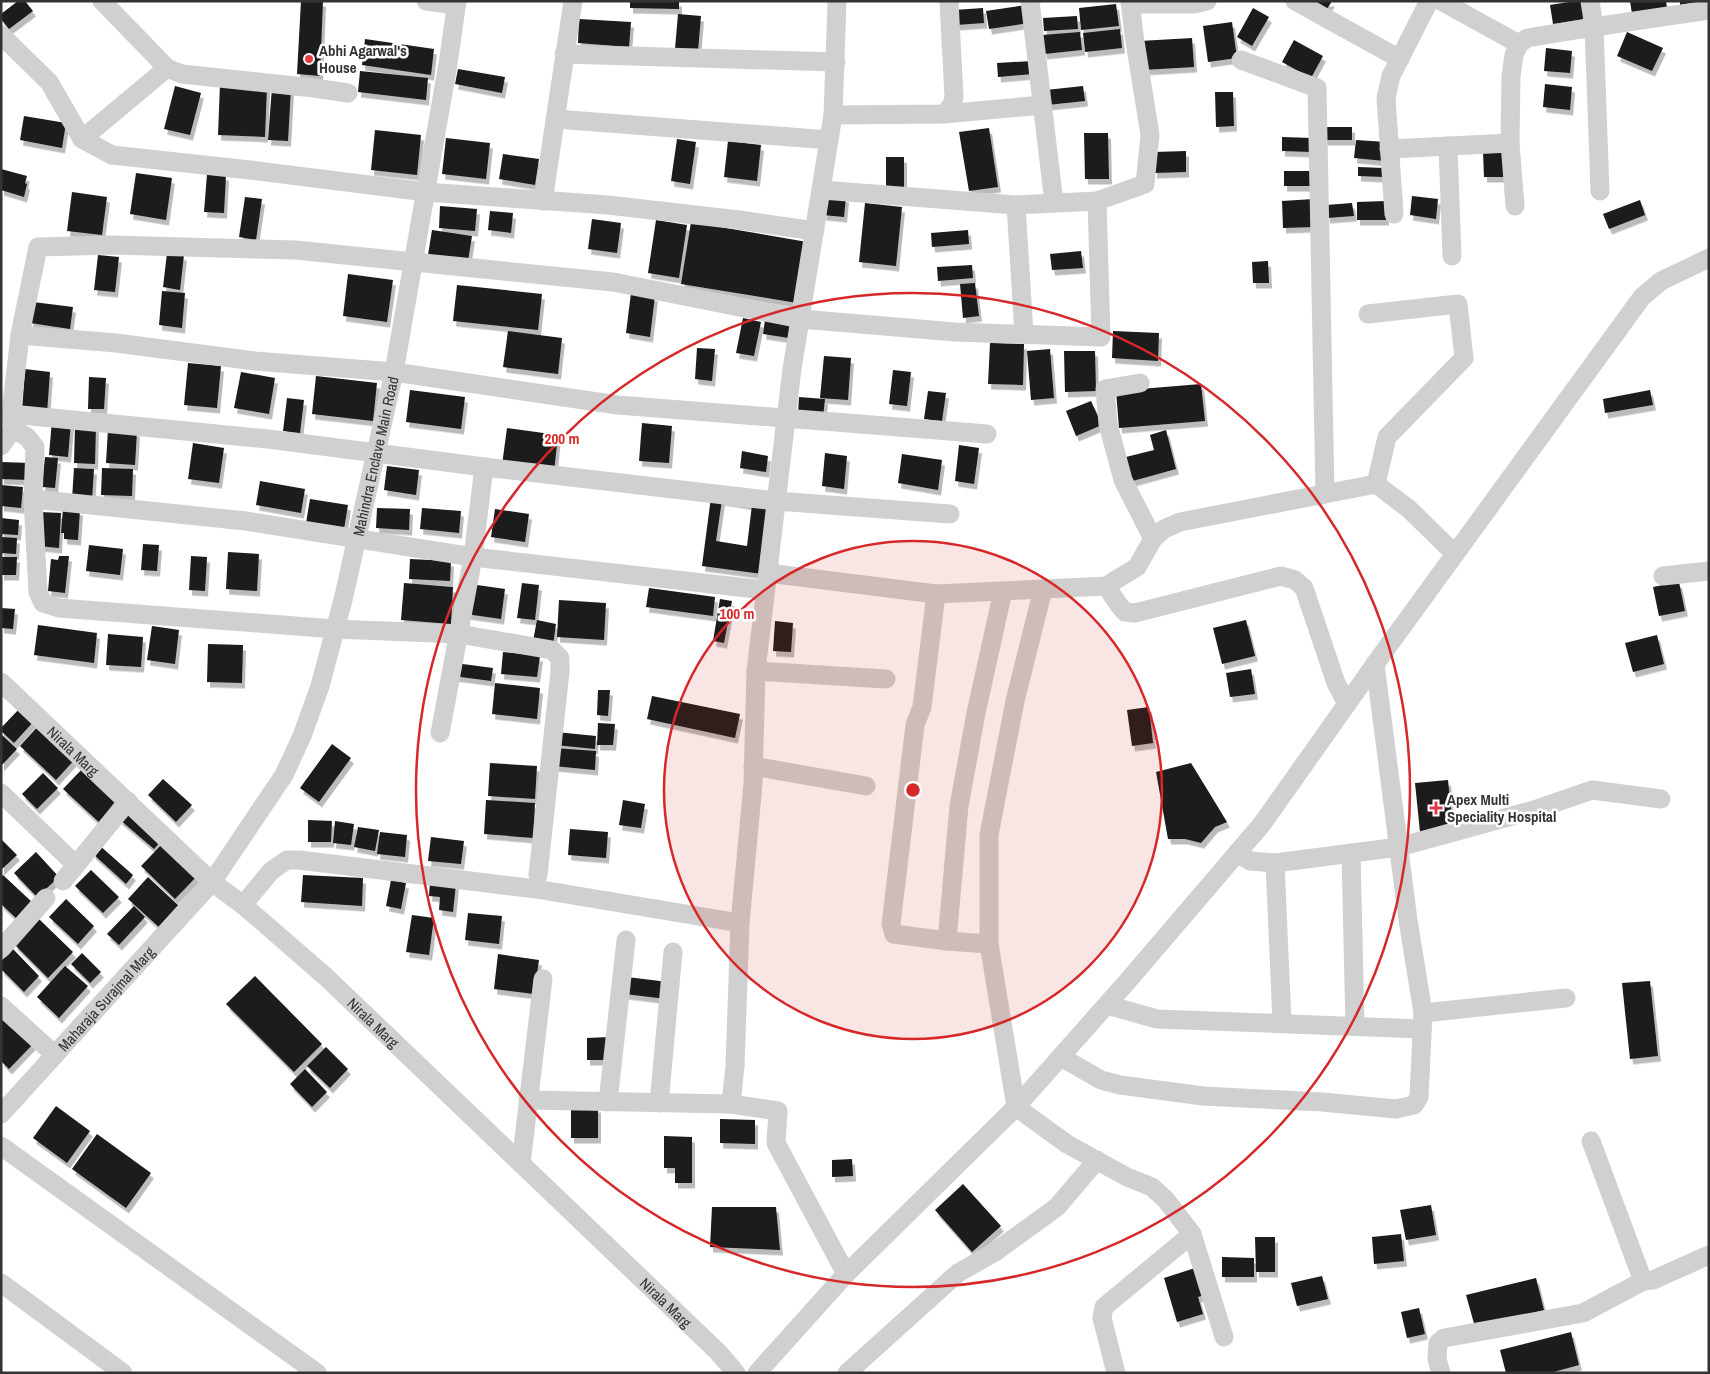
<svg xmlns="http://www.w3.org/2000/svg" width="1710" height="1374" viewBox="0 0 1710 1374" font-family="'Archivo Narrow',sans-serif">
<defs>
<filter id="shadow"><feDropShadow dx="3" dy="5.5" stdDeviation="0" flood-color="#0004"/></filter>
</defs>
<rect width="100%" height="100%" fill="#fff"/>
<path fill="#1a1a1a" fill-rule="evenodd" filter="url(#shadow)" d="M18,1H25L33,11L9,29L1,19V14Z
M301,1H323L320,76L297,74Z
M630,1H679V9L630,8Z
M1315,1H1332L1327,9Z
M1575,1H1581L1584,19L1553,24L1550,5Z
M1630,1H1666L1667,8L1632,14Z
M1680,1H1699V2L1680,5Z
M1116,4L1119,26L1081,30L1079,8Z
M1026,5L1029,23L989,29L986,11Z
M983,8L984,23L956,25L954,10Z
M1253,8L1269,17L1252,46L1237,37Z
M678,14L701,16L698,51L675,49Z
M1077,16L1078,29L1044,31L1043,18Z
M579,19L631,22L629,47L578,43Z
M1232,22L1237,58L1208,62L1203,26Z
M1120,29L1122,48L1085,52L1083,33Z
M1080,32L1082,50L1044,54L1042,35Z
M1627,32L1663,48L1652,71L1617,56Z
M1192,38L1194,67L1142,70L1140,41Z
M365,39L434,49L431,75L362,65Z
M1294,40L1323,56L1311,78L1282,62Z
M1546,48L1572,51L1570,73L1544,71Z
M1032,61L1033,74L998,77L997,63Z
M458,69L505,77L502,93L455,84Z
M360,71L428,78L426,100L358,92Z
M220,84L267,86L265,137L218,135Z
M1545,84L1572,87L1570,110L1543,107Z
M175,86L201,93L190,135L164,129Z
M1083,86L1085,101L1047,105L1046,90Z
M272,87L291,88L288,141L268,140Z
M1215,92H1233L1234,126L1216,127Z
M24,116L66,123L62,148L20,140Z
M1324,127H1352V140H1324Z
M989,128L998,187L969,191L959,132Z
M375,130L421,135L417,175L371,170Z
M1084,133H1108L1109,179H1085Z
M1282,137L1312,138V152L1282,151Z
M446,138L490,143L486,179L442,174Z
M677,139L696,142L690,184L671,181Z
M1356,140L1386,142L1385,161L1354,158Z
M728,141L761,145L757,181L724,177Z
M1186,151V172L1154,173V152Z
M1483,152H1503L1504,177H1484Z
M503,154L539,159L535,185L499,179Z
M886,157H904V190H886Z
M1358,167L1385,168L1384,177L1358,176Z
M1,169L27,176L25,183L27,184L24,197L1,190Z
M1284,171H1310V186H1284Z
M136,173L172,178L166,220L130,214Z
M207,174L226,175L224,213L204,212Z
M72,192L107,197L102,235L67,231Z
M827,195L846,197L844,217L823,215Z
M1412,196L1438,199L1436,219L1410,215Z
M245,197L262,199L256,240L239,237Z
M1314,199L1315,227L1283,228L1282,201Z
M1640,200L1645,215L1609,229L1603,214Z
M1386,201V220H1357V202Z
M865,203L902,207L896,266L859,262Z
M1352,203L1354,216L1327,218L1326,205Z
M440,206L477,209L475,231L439,228Z
M490,211L513,213L511,233L488,230Z
M592,219L621,223L617,253L588,249Z
M656,220L687,225L679,278L648,273Z
M691,222L807,242L797,303L681,284Z
M432,230L472,236L468,261L428,255Z
M968,230L969,244L932,247L931,233Z
M1081,251L1083,268L1052,270L1050,254Z
M167,253L184,255L180,290L163,287Z
M98,255L119,257L115,292L94,290Z
M1268,261L1269,283H1253L1252,262Z
M972,265L973,278L938,281L937,267Z
M348,274L393,280L387,322L343,316Z
M975,283L979,316L963,318L960,284Z
M457,285L542,294L538,330L453,321Z
M162,291L185,293L182,328L159,325Z
M631,293L655,296L650,337L626,333Z
M33,302L73,307L70,329L30,323Z
M743,318L761,322L754,356L736,353Z
M765,320L790,322L789,338L763,334Z
M508,331L562,338L558,374L503,367Z
M1113,331L1159,333L1158,361L1112,358Z
M990,343L1024,344L1023,385L988,384Z
M697,348L715,349L712,381L695,379Z
M1050,349L1054,398L1031,400L1027,351Z
M1064,351H1095L1096,391L1065,392Z
M824,356L851,358L848,400L820,398Z
M188,363L221,366L217,408L184,405Z
M25,369L50,372L47,413L22,411Z
M893,370L911,372L907,406L889,404Z
M241,372L275,378L269,414L234,408Z
M316,376L377,383L373,421L312,414Z
M89,377L106,378L104,409H88Z
M1201,384L1205,421L1119,428L1116,391Z
M410,390L465,397L461,429L406,422Z
M1650,390L1653,405L1605,413L1603,399Z
M928,391L946,393L942,421L924,419Z
M799,397L825,399L823,417L798,414Z
M287,398L304,400L300,433L283,431Z
M1091,401L1102,425L1076,436L1066,411Z
M52,420L71,422L68,457L49,455Z
M642,423L672,426L669,463L639,461Z
M75,426H96L95,464L74,463Z
M507,428L558,435L554,472L502,465Z
M108,429L137,431L135,465L106,463Z
M1166,430L1176,469L1129,482L1122,458L1154,450L1150,435Z
M193,443L224,448L219,483L188,479Z
M959,445L979,448L974,484L955,481Z
M742,451L768,456L766,472L740,468Z
M825,453L847,456L844,489L822,486Z
M902,454L942,460L938,490L898,483Z
M45,457L58,458L55,488L42,487Z
M1,462L31,463L30,480L1,479Z
M387,466L419,470L416,495L384,490Z
M74,468L94,469L92,500L72,499Z
M102,468L133,469L132,496L101,495Z
M260,481L305,489L301,513L256,505Z
M1,485L23,487L21,508L1,506Z
M711,497L770,505L762,574L702,566ZM722,500L752,505L747,546L716,541Z
M310,499L348,505L344,529L306,523Z
M63,508L80,510L78,540L64,539V533H61Z
M377,508L410,509L409,530L376,528Z
M422,508L461,511L459,533L420,529Z
M495,509L529,514L525,542L491,537Z
M40,512L61,513L59,548L38,546Z
M1,518L19,520L18,535L1,534Z
M1,537L17,538L16,554L1,553Z
M143,544L159,545L157,571L141,570Z
M89,545L123,549L120,575L86,571Z
M228,552L259,554L257,591L226,589Z
M59,556H69L65,593L48,591L51,559L58,560Z
M191,556L207,557L205,591L189,590Z
M1,557H17L16,575H1Z
M410,559L451,561L450,581L409,579Z
M1679,582L1685,611L1659,616L1653,587Z
M404,583L453,587L451,624L401,620Z
M522,583L539,585L535,620L517,618Z
M470,584L505,589L501,619L466,614Z
M649,588L715,597L713,616L646,607Z
M720,599L732,601L724,643L713,641Z
M559,600L606,603L604,640L557,637Z
M1,608L15,609L13,629L1,628Z
M537,620L556,624L553,645L533,641Z
M1246,620L1255,656L1222,664L1213,628Z
M775,621L793,623L791,652L773,651Z
M38,625L97,633L94,663L34,655Z
M152,626L179,630L175,664L147,660Z
M108,634L143,637L141,667L106,665Z
M1657,635L1664,664L1633,672L1625,643Z
M208,644L243,645L242,683L207,682Z
M503,652L540,656L537,677L501,674Z
M455,663L493,668L491,681L453,676Z
M1251,669L1255,694L1230,697L1226,673Z
M495,683L540,688L537,719L492,714Z
M598,690H610L608,716L597,715Z
M652,696L740,714L735,738L647,719Z
M21,707L35,720L14,743L1,731V728Z
M1149,707L1153,743L1132,746L1127,710Z
M598,723L615,724L613,745H597Z
M40,724L77,757L56,780L20,746Z
M556,732L596,736L595,749L555,745Z
M1,734L17,749L1,766Z
M332,744L351,758L319,802L300,788Z
M554,748L596,751L595,770L553,766Z
M490,763L537,766L535,799L488,796Z
M1191,763L1227,822L1215,827L1201,843L1185,839H1168L1156,772Z
M85,766L123,802L102,825L63,789Z
M43,773L58,788L37,809L22,794Z
M163,779L192,805L176,822L148,795Z
M1448,780L1453,829L1420,832L1415,783Z
M486,800L535,803L533,838L484,834Z
M623,800L645,804L641,828L619,825Z
M126,811L161,841L154,849L119,819Z
M308,820L332,821L331,842H308Z
M335,821L354,824L351,845L333,843Z
M358,827L379,830L375,851L354,847Z
M570,829L608,832L606,858L568,855Z
M380,832L407,835L405,857L377,854Z
M431,837L464,841L461,864L428,861Z
M1,839L17,855L1,870Z
M165,841L199,874L175,899L141,866Z
M99,845L133,875L126,884L92,853Z
M36,852L59,877L37,897L14,873Z
M91,870L119,897L103,913L75,886Z
M3,875L33,903L18,920L1,904V877Z
M303,875L363,878L362,906L301,902Z
M148,877L180,907L161,929L128,899Z
M391,880L406,883L401,909L386,906Z
M430,881L456,884L453,912L439,910L440,897L429,896Z
M66,899L94,926L78,944L49,917Z
M134,906L145,917L119,945L107,934Z
M468,913L502,916L499,944L465,940Z
M412,915L434,918L429,955L406,952Z
M39,919L73,952L48,978L14,944Z
M13,949L39,976L24,992L1,969V961Z
M82,953L101,972L90,983L71,964Z
M498,954L539,960L534,994L494,989Z
M65,966L88,986L59,1018L37,997Z
M255,976L322,1044L294,1072L226,1004Z
M627,977L668,982L666,999L625,994Z
M1650,981L1658,1056L1630,1059L1622,983Z
M1,1007L36,1041L9,1069L1,1061Z
M609,1037L610,1060H587V1038Z
M326,1047L348,1069L330,1088L307,1066Z
M305,1069L327,1092L312,1107L290,1084Z
M56,1106L90,1131L67,1163L33,1138Z
M571,1107H598V1138H571Z
M720,1119L755,1120V1144L720,1143Z
M97,1134L151,1173L126,1208L72,1169Z
M664,1136L692,1137V1183H675V1168H664Z
M852,1159L853,1176L832,1177V1160Z
M963,1184L1001,1226L972,1252L935,1210Z
M1431,1205L1436,1235L1406,1240L1400,1210Z
M712,1207H776L780,1250L710,1247Z
M1401,1234L1404,1261L1374,1264L1372,1237Z
M1255,1237H1275V1272H1256Z
M1222,1257L1254,1258V1277H1222Z
M1195,1268L1204,1295L1198,1297L1203,1314L1177,1322L1164,1278Z
M1322,1276L1328,1299L1297,1306L1291,1283Z
M1536,1278L1544,1310L1475,1327L1466,1295Z
M1419,1308L1425,1334L1407,1338L1401,1312Z
M1571,1332L1579,1365L1550,1373H1506L1500,1350Z"/>
<g fill="none" stroke-linecap="round" stroke-linejoin="round">
<g stroke="#d0d0d0" stroke-width="19">
<path d="M102,1L167,68L182,74L314,88L348,93"/>
<path d="M426,1L456,5"/>
<path d="M837,1L833,115L792,369L756,671L753,784L740,923L735,1066L731,1104L778,1111L776,1143L846,1274"/>
<path d="M1030,1L1054,203"/>
<path d="M1295,1L1400,59"/>
<path d="M1441,1L1519,44"/>
<path d="M1590,1L1594,27L1709,10"/>
<path d="M1130,4H1194L1207,1"/>
<path d="M1,35L49,82L82,139L112,155L250,170L426,192L608,205L739,220L815,231"/>
<path d="M564,54L836,62"/>
<path d="M1241,60L1317,88L1325,494"/>
<path d="M944,114L1042,105"/>
<path d="M833,115L944,114L952,105L954,97L949,1"/>
<path d="M556,119L829,140"/>
<path d="M82,139L167,68"/>
<path d="M1448,146L1452,256"/>
<path d="M1389,149L1510,143"/>
<path d="M822,190L1016,205L1097,201L1145,184L1150,135L1134,35L1130,1"/>
<path d="M543,201L573,1"/>
<path d="M1016,205L1024,334"/>
<path d="M1515,206L1510,143L1511,76L1514,55L1519,44L1527,38L1594,27L1600,191"/>
<path d="M1394,214L1386,98L1391,76L1429,1"/>
<path d="M1368,314L1458,304L1464,358L1387,437L1376,484"/>
<path d="M20,335L116,343L255,361L394,372L618,405L987,434"/>
<path d="M1140,383L1105,389L1108,424L1123,480L1153,539"/>
<path d="M11,414L268,439L484,467L776,501L950,514"/>
<path d="M13,429L27,437L35,447L33,499L38,592L43,603L59,608L335,629L459,634L552,650L560,658V672L538,875"/>
<path d="M1,446L13,429L11,414L20,335L38,247L113,245L295,250L613,282L801,319L955,332L1101,337L1097,201"/>
<path d="M33,499L246,521L473,557L765,590"/>
<path d="M768,573L936,594L1106,586L1137,567L1153,539L1164,529L1180,522L1376,484L1409,509L1455,554"/>
<path d="M1663,576L1709,571"/>
<path d="M1106,586L1119,605L1125,612L1135,613L1281,576L1295,580L1304,588L1336,683L1347,704"/>
<path d="M1043,589L1015,701L989,835V944L1016,1107L1067,1144L1127,1177L1152,1187L1166,1200L1192,1234L1224,1337"/>
<path d="M936,594L922,707L915,725L891,924L894,934L947,941L989,944"/>
<path d="M756,671L886,679"/>
<path id="s1" d="M1,682L212,882L243,905L326,977L718,1352L736,1373"/>
<path d="M440,733L473,557L484,467"/>
<path d="M753,766L866,786"/>
<path d="M1,793L76,865"/>
<path d="M1237,853L1250,861L1275,863"/>
<path d="M1351,853L1355,1026"/>
<path d="M63,881L128,801"/>
<path d="M243,905L271,871L287,860H299L536,889L740,923"/>
<path d="M947,941L959,806L976,713L1003,591"/>
<path d="M1,949L46,898"/>
<path d="M1107,1005L1157,1019L1422,1029"/>
<path d="M1,1006L55,1055"/>
<path d="M1423,1013L1566,998"/>
<path d="M1282,1022L1275,863L1399,847L1534,810L1592,790L1661,799"/>
<path d="M1061,1057L1101,1080L1120,1085L1203,1096L1322,1102L1396,1109L1414,1105L1419,1097L1423,1013L1408,920L1375,664"/>
<path d="M528,1100L731,1104"/>
<path d="M608,1102L626,940"/>
<path d="M659,1103L673,952"/>
<path id="s2" d="M1,1114L212,882L284,775L302,736L320,686L343,600L394,372L448,64L457,1"/>
<path d="M1591,1141L1643,1281"/>
<path d="M1,1146L317,1373"/>
<path d="M521,1164L543,979"/>
<path d="M1,1283L123,1373"/>
<path d="M757,1373L846,1274L1016,1107L1126,983L1262,824L1383,653L1642,297L1661,281L1709,258"/>
<path d="M847,1373L958,1273L995,1252L1057,1207L1097,1160"/>
<path d="M1116,1373L1102,1318L1104,1307L1192,1234"/>
<path d="M1441,1373L1437,1359L1438,1343L1444,1338L1583,1313L1643,1281L1653,1280L1709,1255"/>
</g>
</g>
<circle cx="913" cy="790" r="249" fill="#d62828" fill-opacity=".12"/>
<g fill="none" stroke="#d62828" stroke-width="2.5">
<circle cx="913" cy="790" r="249"/>
<circle cx="913" cy="790" r="497"/>
</g>
<g fill="#e63946" stroke="#fff" stroke-width="2">
<circle cx="309" cy="59" r="5"/>
<path d="M1433.5 800.5h5v5h5v5h-5v5h-5v-5h-5v-5h5z"/>
</g>
<g text-anchor="middle" dominant-baseline="central" stroke-width="5" stroke-linejoin="round" paint-order="stroke">
<g font-size="15" font-weight="bold" fill="#333" stroke="#fff" text-anchor="start">
<text x="319" y="50">Abhi Agarwal's<tspan x="319" dy="17">House</tspan></text>
<text x="1447" y="799">Apex Multi<tspan x="1447" dy="17">Speciality Hospital</tspan></text>
</g>
<g font-size="15" fill="#333" stroke="#fff">
<text stroke="none"><textPath href="#s2" startOffset="775">Mahindra Enclave Main Road</textPath></text>
<text stroke="none"><textPath href="#s1" startOffset="100">Nirala Marg</textPath></text>
<text stroke="none"><textPath href="#s2" startOffset="156">Maharaja Surajmal Marg</textPath></text>
<text stroke="none"><textPath href="#s1" startOffset="505">Nirala Marg</textPath></text>
<text stroke="none"><textPath href="#s1" startOffset="910">Nirala Marg</textPath></text>
</g>
</g>
<circle cx="913" cy="790" r="8" fill="#d62828" stroke="#fff" stroke-width="2.5"/>
<g font-size="15" text-anchor="middle" font-weight="bold" fill="#d62828" stroke="#fff" stroke-width="5" stroke-linejoin="round" paint-order="stroke">
<text x="562" y="444">200 m</text>
<text x="737" y="619">100 m</text>
</g>
<rect width="1710" height="1374" fill="none" stroke="#333333" stroke-width="5"/>
</svg>
